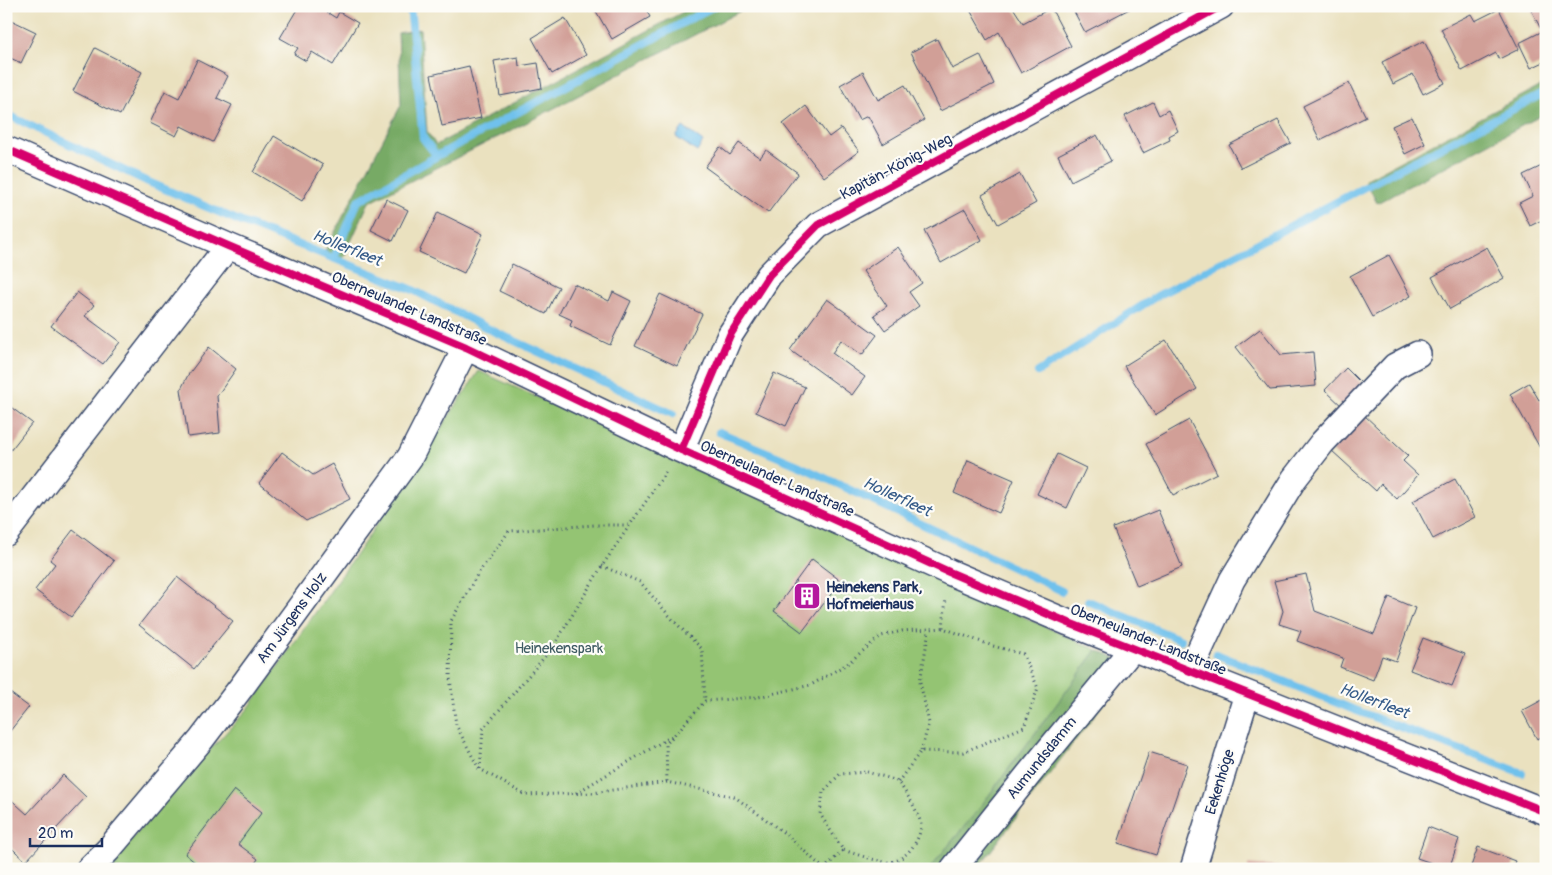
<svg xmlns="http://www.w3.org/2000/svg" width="1552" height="875" viewBox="0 0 1552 875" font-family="Pangolin,sans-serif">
<rect width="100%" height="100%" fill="#fdfcf7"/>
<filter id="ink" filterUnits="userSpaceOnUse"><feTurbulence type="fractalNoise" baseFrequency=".02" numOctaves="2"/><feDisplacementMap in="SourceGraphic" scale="10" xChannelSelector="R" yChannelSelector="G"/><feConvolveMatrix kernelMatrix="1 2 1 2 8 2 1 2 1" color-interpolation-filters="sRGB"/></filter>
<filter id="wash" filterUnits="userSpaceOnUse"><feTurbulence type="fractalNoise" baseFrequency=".0096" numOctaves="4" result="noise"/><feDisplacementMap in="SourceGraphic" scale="20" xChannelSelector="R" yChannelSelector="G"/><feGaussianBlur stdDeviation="1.12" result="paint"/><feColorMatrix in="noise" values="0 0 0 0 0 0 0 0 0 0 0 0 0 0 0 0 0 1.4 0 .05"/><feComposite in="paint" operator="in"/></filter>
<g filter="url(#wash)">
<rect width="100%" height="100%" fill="#eae1bf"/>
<path fill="#94c473" stroke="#587a68" d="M479,371L1097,650L978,810L929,869H107L164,799L248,709L362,546Z"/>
<path fill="#77aa65" stroke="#496c62" d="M694,6H750L520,126L369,202L343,259L325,251L401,105L398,33L420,29L427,132L436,145Z
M1546,83V113L1377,203L1365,180Z
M1097,650L1132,666L977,869H929L978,810Z"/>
<path fill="#70c1ec" stroke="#4678a5" d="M683,127L703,142L697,152L676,137Z"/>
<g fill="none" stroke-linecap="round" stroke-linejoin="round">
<path stroke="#70c1ec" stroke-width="8" d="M410,6L423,138L437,156
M6,114L146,181L244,223L411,289L493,331L673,414
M334,258L358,201L437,156L714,6
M1038,372L1157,296L1546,92
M719,432L800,466L1062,591
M1088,601L1181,640
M1216,654L1352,709L1522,773"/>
</g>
<g id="blocks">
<path fill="#d19f97" d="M6,6H12L7,18L36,32L21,63L6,56Z
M299,6H317L336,18L339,12L358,23L333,65L312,52L306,61L294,54L298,48L280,38Z
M593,6H644L650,17L612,39Z
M979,6H1012L1023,23L1051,8L1071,46L1021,73L999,32L987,40L970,10Z
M1071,6H1135L1085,32Z
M1529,6H1546V26L1541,29Z
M1499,9L1519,49L1499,59L1496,53L1462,71L1441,29L1471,14L1475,21Z
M565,18L586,55L552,74L532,38Z
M1545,30L1546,61L1531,68L1519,43Z
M937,39L952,69L980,55L994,84L940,111L911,52Z
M1424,41L1445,83L1423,94L1413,74L1393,84L1382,62Z
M95,48L142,72L120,115L73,91Z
M518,57L519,66L538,63L542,88L500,96L494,61Z
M197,60L228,76L217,98L232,105L213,142L181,126L176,136L150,123L165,91L179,98Z
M469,66L481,118L442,126L431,75Z
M863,72L878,100L905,85L924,120L883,144L868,116L859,120L840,85Z
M1349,83L1366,117L1320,140L1303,106Z
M1153,102L1159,115L1168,110L1178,131L1169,136L1170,140L1143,153L1125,116Z
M806,106L829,137L841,128L859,151L824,177L783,124Z
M1412,117L1425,144L1405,154L1392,126Z
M1278,120L1291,143L1241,168L1229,145Z
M1097,135L1111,161L1071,181L1058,155Z
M274,136L323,165L302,201L253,172Z
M739,143L760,158L766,150L798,173L768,213L705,167L720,147L730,155Z
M1546,164V218L1530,226L1519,203L1533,196L1523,175Z
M1020,174L1036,203L998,224L982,195Z
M386,199L408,210L393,241L371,230Z
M965,209L982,240L941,263L924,231Z
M438,212L483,234L464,273L419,252Z
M898,247L922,283L909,292L919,306L885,330L874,315L887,306L863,271Z
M1487,247L1504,278L1450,309L1432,277Z
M1389,255L1411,296L1372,317L1350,276Z
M512,264L559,287L546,314L499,291Z
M574,284L609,301L613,292L631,301L610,345L570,326L572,320L559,314Z
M77,292L94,305L85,316L120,342L103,364L51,326Z
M660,294L702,314L677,366L635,346Z
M827,299L877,335L862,355L841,340L832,353L865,377L852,395L790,350Z
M1260,329L1281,355L1313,352L1316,386L1270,390L1236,347Z
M1166,340L1197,389L1155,415L1124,366Z
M209,347L236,369L217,396L220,433L188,437L181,389L188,375Z
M1346,368L1366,388L1345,409L1325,390Z
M774,373L805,387L786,426L756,412Z
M1529,383L1539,400L1546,396V444L1540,448L1510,394Z
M8,405L32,423L6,456V407Z
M1364,415L1408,456L1403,461L1418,475L1397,499L1381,484L1376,491L1331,450Z
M1189,420L1217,473L1173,495L1146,444Z
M282,452L313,475L332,464L350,499L306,521L259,483Z
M1057,454L1086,468L1067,508L1037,494Z
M968,460L1014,480L999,513L954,493Z
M1455,479L1475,517L1433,539L1413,501Z
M1158,510L1182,567L1137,586L1113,528Z
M73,530L114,561L71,617L35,590L55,564L50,560Z
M812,559L841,581L802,632L774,611Z
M1306,574L1315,611L1374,634L1389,597L1415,608L1396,661L1382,656L1373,680L1340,667L1343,658L1297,641L1301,631L1279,624L1283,611L1274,581Z
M177,577L233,621L194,669L139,625Z
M1423,638L1465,654L1452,686L1410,670Z
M6,690L29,707L6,736Z
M1546,698V734L1537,739L1522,711Z
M1149,752L1187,764L1156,855L1118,843Z
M63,775L86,797L26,861L6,843V795L27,814Z
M234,790L262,812L238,844L258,859L251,869H203L185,854Z
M1428,827L1459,839L1449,869L1417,858Z
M1478,847L1515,861L1512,869H1470Z
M1248,864L1280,867V869H1248Z"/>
</g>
</g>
<g filter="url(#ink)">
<use href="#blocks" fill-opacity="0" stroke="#3a4a6d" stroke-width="1"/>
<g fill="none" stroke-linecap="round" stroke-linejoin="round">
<g stroke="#3a4a6d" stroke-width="28">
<path id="minor" d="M6,149L228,246L466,347L681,450L949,572L1069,623L1546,812
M681,450L730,335L769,275L818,225L1221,6
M6,533L228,246
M1190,671L1232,580L1294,479L1322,443L1395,366L1418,354
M89,869L108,850L201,740L243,685L410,457L466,347
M953,869L1029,774L1133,648
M1193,869L1247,694"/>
</g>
<path stroke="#3a4a6d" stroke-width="3" stroke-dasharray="1 4" stroke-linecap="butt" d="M602,566L640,582L673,620L702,649L705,701
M921,751L929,723L920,682L929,630
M479,769L456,725L450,678L451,621L477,575L509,531L595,525H631
M867,772C876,775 888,777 896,781C903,785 921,817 921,825C921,840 904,863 888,862C878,862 853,853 843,850L820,814L823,792L840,774Z
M667,782L592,793L525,795L480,769L483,729L553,647L602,566L668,469
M898,782L921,751L963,752L1024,727L1038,688L1023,654L993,646L943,628L946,598
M576,793L672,736
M824,869L787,835L735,797L667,782L666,744L705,701L758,697L811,685L847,664L881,636L902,631L943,628
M824,869L843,850"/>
<use href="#minor" stroke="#fff" stroke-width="25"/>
<g stroke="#fdfcf7" stroke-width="11">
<path id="cycleway" d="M6,149L228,246L466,347L681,450L949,572L1069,623L1546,812
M681,450L730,335L769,275L818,225L1221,6"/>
</g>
<use href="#cycleway" stroke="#d6006c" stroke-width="8"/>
</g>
</g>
<defs>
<g id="building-square" transform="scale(1.4375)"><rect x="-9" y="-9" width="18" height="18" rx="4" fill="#b5179e" stroke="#fdfcf7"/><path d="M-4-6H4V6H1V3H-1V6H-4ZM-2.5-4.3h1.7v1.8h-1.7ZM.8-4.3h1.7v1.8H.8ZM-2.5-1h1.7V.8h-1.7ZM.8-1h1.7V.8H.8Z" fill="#fff"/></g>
</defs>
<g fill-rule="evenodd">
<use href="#building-square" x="807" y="596"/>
</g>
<g text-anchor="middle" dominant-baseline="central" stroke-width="4.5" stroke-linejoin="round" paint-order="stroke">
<g font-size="15" fill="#1b2f5e" stroke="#fdfcf7">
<text transform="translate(896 167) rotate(-28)">Kapitän-König-Weg</text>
<text transform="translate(409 309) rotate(23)">Oberneulander Landstraße</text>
<text transform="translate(777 479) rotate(24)">Oberneulander Landstraße</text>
<text transform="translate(292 618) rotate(-54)">Am Jürgens Holz</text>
<text transform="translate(1148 640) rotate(22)">Oberneulander Landstraße</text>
<text transform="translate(1042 758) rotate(-51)">Aumundsdamm</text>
<text transform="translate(1220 782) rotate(-73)">Eekenhöge</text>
</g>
<g font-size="15" font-weight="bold" fill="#1b2f5e" stroke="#fdfcf7" text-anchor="start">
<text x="826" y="587">Heinekens Park,<tspan x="826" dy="17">Hofmeierhaus</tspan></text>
</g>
<g font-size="15" fill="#3f5c64" stroke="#fdfcf7">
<text x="559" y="648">Heinekenspark</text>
</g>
<g font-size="16" font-style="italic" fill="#355b89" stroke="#fdfcf7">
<text transform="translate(347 248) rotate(22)">Hollerfleet</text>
<text transform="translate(897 497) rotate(25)">Hollerfleet</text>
<text transform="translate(1374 701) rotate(21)">Hollerfleet</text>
</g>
</g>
<rect width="1552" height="875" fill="none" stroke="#fdfcf7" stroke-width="25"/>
<path d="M30 838v8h72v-8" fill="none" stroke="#1b2f5e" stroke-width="2.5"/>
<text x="38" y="838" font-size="15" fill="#1b2f5e" stroke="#fdfcf7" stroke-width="4" paint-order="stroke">20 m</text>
</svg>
